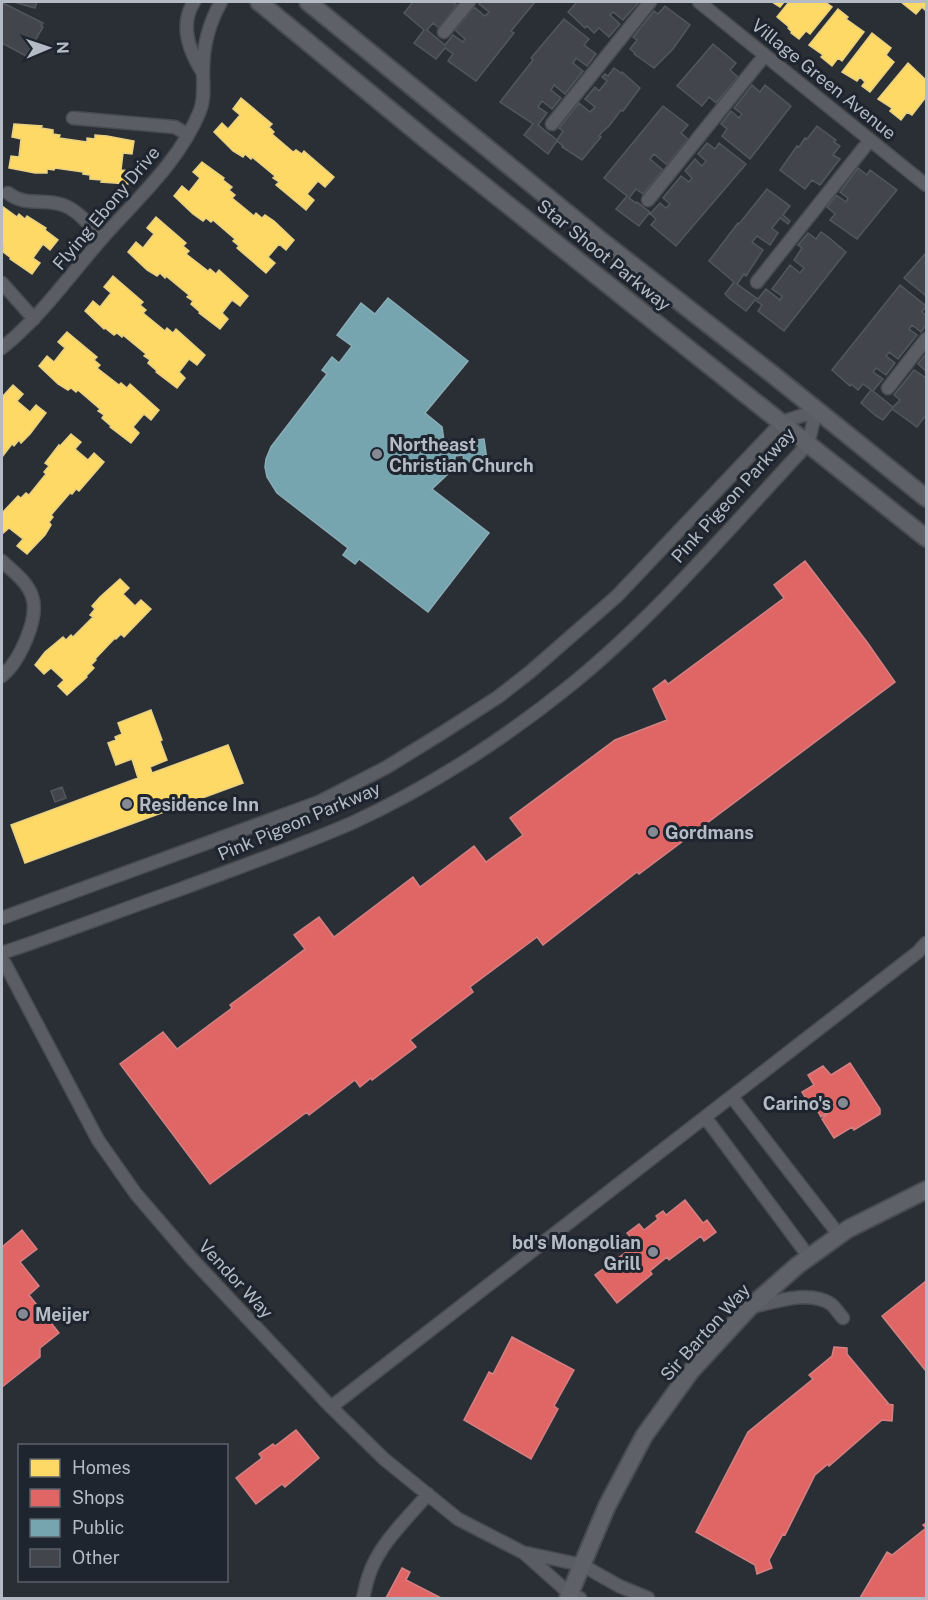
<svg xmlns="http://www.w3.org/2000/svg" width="928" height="1600" viewBox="0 0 928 1600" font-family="'Public Sans',sans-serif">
<rect width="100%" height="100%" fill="#2a2f35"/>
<path fill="#ffd966" stroke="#e8d082" stroke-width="1.5" d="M772,2H784L780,7Z
M789,2H825L832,7L810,34L806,31L799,39L791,33L792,32L788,28L789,27L777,17Z
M901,2H926V11L922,7L916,14Z
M838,9L848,17L846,19L864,32L842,61L838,58L832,66L821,57L823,55L809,45Z
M872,33L891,48L886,55L894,62L870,92L862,86L865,82L860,77L857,81L842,72Z
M908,63L926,80V97L912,115L907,112L901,120L890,111L892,108L878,99Z
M241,98L272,124L269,127L274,132L272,134L293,152L296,150L302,154L304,151L334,177L325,187L318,181L307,194L314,200L306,210L276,185L279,182L273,178L275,176L252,157L251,159L245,154L243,157L233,151L214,132L222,123L228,129L240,115L233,109Z
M14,124L42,126L41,128L53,130V134L60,135L59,138L87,142V138L95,139V135L107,136L134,141L132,154L123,153L121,170L130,171L128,184L101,182L102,180L90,179V175L83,174V172L55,168L54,170L47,169V173H35L9,168L11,156L19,157L21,139L12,137Z
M202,162L224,178L223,180L232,187L229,190L235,195L232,198L254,216L256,213L262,218L265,215L274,221L294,240L286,250L279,244L268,257L275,263L266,273L237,248L239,246L233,241L235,239L213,220L211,222L206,218L203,221L193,214L174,196L182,186L189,192L200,178L193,172Z
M2,206L17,217L19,214L25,219L27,216L46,228L45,230L58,240L50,250L43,244L33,258L40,263L32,274L10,259L11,258L2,251L4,248L2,246Z
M156,217L186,243L183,246L189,251L186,254L208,271L210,269L216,274L219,270L248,296L240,306L232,300L222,313L228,319L220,329L199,313L200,312L191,304L193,301L187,297L189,295L166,276L165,278L160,273L157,276L147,270L128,252L136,242L143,248L154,234L147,228Z
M113,276L143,302L140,305L146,310L143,313L165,331L167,328L173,333L176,329L205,355L197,365L189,359L179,372L185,378L177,388L156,372L157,371L148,363L150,360L144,356L146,354L123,335L122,337L117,333L114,335L105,328L104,329L85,311L93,301L100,307L111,293L104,287Z
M67,332L97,357L94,360L100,365L97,368L119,385L121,383L127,388L130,384L159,410L151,420L144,414L133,427L139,433L131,443L110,427L111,426L102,418L104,415L98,411L100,409L78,390L76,392L71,388L68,390L58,384L39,366L47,356L54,362L65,348L58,342Z
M13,385L23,394L17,401L30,412L36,405L46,413L30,434L21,443L19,440L14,446L12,444L2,457V397Z
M71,434L81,442L75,449L88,460L94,453L104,462L79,491L76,489L72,494L70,493L51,515L53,517L49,522L51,525L45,535L27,554L17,546L23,539L9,528L2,534V513L18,496L21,498L26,493L29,495L46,474L44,472L49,466L45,463L59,445L60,446Z
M120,579L129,588L123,594L135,606L141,600L151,609L124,637L121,634L116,639L115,638L95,659L96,660L91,665L94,668L86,676L87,677L67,695L58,686L64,680L51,668L44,674L35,665L45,652L63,637L66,640L71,635L73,637L93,617L90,615L95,609L92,606L100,597Z
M151,710L162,740L160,741L167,760L150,767L152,773L228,745L243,783L25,863L11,825L138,778L132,759L116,765L108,743L116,740L115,737L122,734L118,723Z"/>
<path fill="#e06666" stroke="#d38082" stroke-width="1.5" d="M805,561L867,642L895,682L639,874L637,872L543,945L537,937L470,987L473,992L410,1040L416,1047L372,1080L371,1078L360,1087L355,1080L309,1115L307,1112L210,1184L120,1064L163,1032L177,1049L232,1008L230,1005L305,949L294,935L319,917L334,937L413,877L420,887L474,846L486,862L523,835L510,818L615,740L667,720L653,689L665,680L668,684L784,598L774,585Z
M850,1063L880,1109V1114L854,1130L852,1127L834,1138L822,1119L829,1112L821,1117L817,1110L814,1112L802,1092L814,1085L808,1075L823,1066L831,1075Z
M685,1200L703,1223L707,1220L716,1232L704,1241L701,1236L669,1260L667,1257L650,1271L652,1274L617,1303L595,1275L633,1247L632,1245L635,1242L627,1233L639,1224L644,1230L658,1219L656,1216L663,1211L666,1215Z
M22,1230L37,1249L20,1262L39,1286L29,1295L59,1333L40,1348V1357L2,1387V1247Z
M926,1281V1371L882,1316Z
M512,1337L574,1370L554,1406L558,1409L531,1459L464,1420L489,1372L493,1374Z
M834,1347L847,1348V1354L888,1403L887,1404L893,1405L892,1421L882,1420L829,1466L828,1464L815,1475L785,1535L783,1534L769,1560L772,1568L757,1574L755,1565L696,1532L748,1432L813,1379L809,1375L832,1356Z
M296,1430L319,1458L285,1487L282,1484L256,1504L236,1478L262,1458L259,1454L273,1444L275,1446Z
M926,1523V1598H860L887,1552L892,1555L926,1528L923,1525Z
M402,1568L410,1572L406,1580L441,1598H386Z"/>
<path fill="#76a5af" stroke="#89acb6" stroke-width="1.5" d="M388,298L468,361L425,413L442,427L444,441L452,440L453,443L484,439L487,460L464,463L463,455L455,456V460L447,461L448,474L432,489L489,533L428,612L359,559L355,564L343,555L348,548L277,493L267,477L265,467L266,459L271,447L327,374L322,370L332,357L339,363L352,346L337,335L361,303L375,314Z"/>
<path fill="#42464c" stroke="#52565d" stroke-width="1.5" d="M14,2H37L35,8Z
M413,2H452L457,5L439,28L433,23L427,30L445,45L453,35L463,42L465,39L455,30L474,7L485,16L489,12L479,4L481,2H535L511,31L514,33L476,81L448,61L453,54L445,48L436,59L414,43L424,30L404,13Z
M577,2H639L623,20L613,12L610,15L620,24L609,37L599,28L594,33L587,26L585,28L568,12Z
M3,3L43,23L41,26L43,27L26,56L2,43V6Z
M665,6L690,25L673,49L654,68L634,54L635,53L630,49L637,40L633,37L654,11L658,14Z
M564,19L589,39L584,45L596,54L587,66L576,58L573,63L583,71L565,94L554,85L551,90L561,98L552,109L542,101L538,107L547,113L538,125L557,140L563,131L559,128L579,103L590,112L595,107L585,99L595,87L599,91L607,81L602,77L605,74L608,76L614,68L621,73L622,72L640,88L623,111L621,110L609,126L602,132L599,136L601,137L582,160L562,147L563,146L557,141L548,154L524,135L533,124L500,102L533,60L531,58Z
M713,44L736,63L730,70L738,77L716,103L709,97L702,106L677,86Z
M752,85L760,92L765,85L791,106L750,159L722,136L727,129L721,124L731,111L739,118L742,114L734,108Z
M663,106L688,125L681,133L688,139L667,165L654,154L650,159L663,170L643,194L636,189L629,198L636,203L637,202L651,213L660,203L666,208L670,204L663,198L681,176L689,182L692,178L685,171L695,159L702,166L706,161L698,154L707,143L715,149L719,143L746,164L676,246L651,225L656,219L649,213L639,226L616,209L627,196L604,178Z
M817,126L836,140L834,142L840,146L833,155L840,159L820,185L812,180L805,189L780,170L797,146L799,147L805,138L807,139Z
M858,168L867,175L870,170L897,190L857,239L830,220L835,214L827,207L836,195L846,202L848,198L840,192Z
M767,189L790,206L783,215L790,221L788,224L780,218L772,228L778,233L770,245L757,236L752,242L763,250L746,276L744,274L737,284L758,299L766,289L780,300L782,296L772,289L790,265L800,273L804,268L794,260L802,248L798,245L808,233L816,239L821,232L827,236L846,252L784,331L758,311L762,305L755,300L746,311L730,299L725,294L734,282L709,261L738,223L739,224Z
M926,253V296L904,278Z
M900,285L926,306L922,312L926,316V325L921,332L912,325L909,329L917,335L898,359L889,352L886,356L895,363L886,375L876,368L873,372L883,379L873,391L893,407L900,400L894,395L914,370L926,378V415L917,427L892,409L883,420L876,416L861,403L871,390L863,384L858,390L851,384L850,386L832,370Z
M926,354V371L918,364Z
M62,787L66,798L55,802L51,791Z"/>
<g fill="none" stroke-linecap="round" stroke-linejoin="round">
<g stroke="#484b50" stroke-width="15">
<path id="street" d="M194,2C179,25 189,51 203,73
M699,2L926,185
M444,32L469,2
M73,118L175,127L188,135
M552,124L650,2
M8,193C25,207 44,198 63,205C78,210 91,227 102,238
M648,200L765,55
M757,282L870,140
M2,283L34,319
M2,348C43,315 71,273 106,234C140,196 180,160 200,111C205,98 203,85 203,71C203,46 209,23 221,2
M888,388L926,339
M2,561C12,571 27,581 32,596C40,618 19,662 2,676
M2,918L319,802L387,767L442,733L498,697L530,672L617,596L782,422L816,411
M2,953C62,933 121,910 181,889C239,867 297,847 354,822C430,787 507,737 572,684C659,613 732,525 808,444L816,411
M2,958L98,1140L136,1194L191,1258L331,1407L384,1459L458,1519L524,1553L570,1594L580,1598
M732,1097L839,1235
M705,1117L809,1257
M750,1307C774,1303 808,1289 831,1304C835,1307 839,1314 843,1318
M331,1407L918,952L926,943
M526,1553L582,1565L619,1586L648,1598
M363,1598C365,1591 366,1583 369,1575C379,1544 407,1519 428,1494"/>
</g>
<g stroke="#484b50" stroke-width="20">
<path id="secondary" d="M259,2L429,142L926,538
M308,2L599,239L767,370L926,498
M568,1598L607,1506L644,1436L691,1371L749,1308L798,1265L848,1229L926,1190"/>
</g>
<use href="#street" stroke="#5a5d63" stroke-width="12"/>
<use href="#secondary" stroke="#5e6167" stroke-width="16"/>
</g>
<g fill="#848a93" stroke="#1e252f" stroke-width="2">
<circle cx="377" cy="454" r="6"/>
<circle cx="127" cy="804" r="6"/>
<circle cx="653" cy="832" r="6"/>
<circle cx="843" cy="1103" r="6"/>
<circle cx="653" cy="1252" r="6"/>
<circle cx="23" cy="1314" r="6"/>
</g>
<g text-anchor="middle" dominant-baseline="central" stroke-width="6" stroke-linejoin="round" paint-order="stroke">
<g font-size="18" fill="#b4bbc5" stroke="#1e252f">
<text transform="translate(824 79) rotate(39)">Village Green Avenue</text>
<text transform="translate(106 208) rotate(-50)">Flying Ebony Drive</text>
<text transform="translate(604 255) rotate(39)">Star Shoot Parkway</text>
<text transform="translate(733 495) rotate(-48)">Pink Pigeon Parkway</text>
<text transform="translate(299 821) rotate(-23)">Pink Pigeon Parkway</text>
<text transform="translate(236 1279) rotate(47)">Vendor Way</text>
<text transform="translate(705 1332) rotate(-48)">Sir Barton Way</text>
</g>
<g font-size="18" font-weight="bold" fill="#b4bbc5" stroke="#1e252f" text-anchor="start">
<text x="389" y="444">Northeast<tspan x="389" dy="21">Christian Church</tspan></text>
<text x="139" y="804">Residence Inn</text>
<text x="665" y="832">Gordmans</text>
<text x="831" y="1103" text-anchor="end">Carino's</text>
<text x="641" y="1242" text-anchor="end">bd's Mongolian<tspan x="641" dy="21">Grill</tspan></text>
<text x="35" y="1314">Meijer</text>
</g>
</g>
<rect width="928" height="1600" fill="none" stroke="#b4bbc5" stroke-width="6"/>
<rect x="18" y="1444" width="210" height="138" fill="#1e252f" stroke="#5a616b" stroke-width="1.5"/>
<rect x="30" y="1459" width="30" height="18" fill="#ffd966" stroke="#5a616b" stroke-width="1.5"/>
<text x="72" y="1474" font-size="18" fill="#b4bbc5">Homes</text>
<rect x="30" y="1489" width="30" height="18" fill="#e06666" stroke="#5a616b" stroke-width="1.5"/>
<text x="72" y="1504" font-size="18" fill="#b4bbc5">Shops</text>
<rect x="30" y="1519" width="30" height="18" fill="#76a5af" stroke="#5a616b" stroke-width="1.5"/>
<text x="72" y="1534" font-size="18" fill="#b4bbc5">Public</text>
<rect x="30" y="1549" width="30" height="18" fill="#42464c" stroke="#5a616b" stroke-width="1.5"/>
<text x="72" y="1564" font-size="18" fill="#b4bbc5">Other</text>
<g transform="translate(48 48) rotate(88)" stroke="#1e252f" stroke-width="4.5" paint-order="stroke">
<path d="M0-4.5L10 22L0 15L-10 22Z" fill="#b4bbc5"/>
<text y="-9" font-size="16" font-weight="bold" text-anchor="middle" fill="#b4bbc5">N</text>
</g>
</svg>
